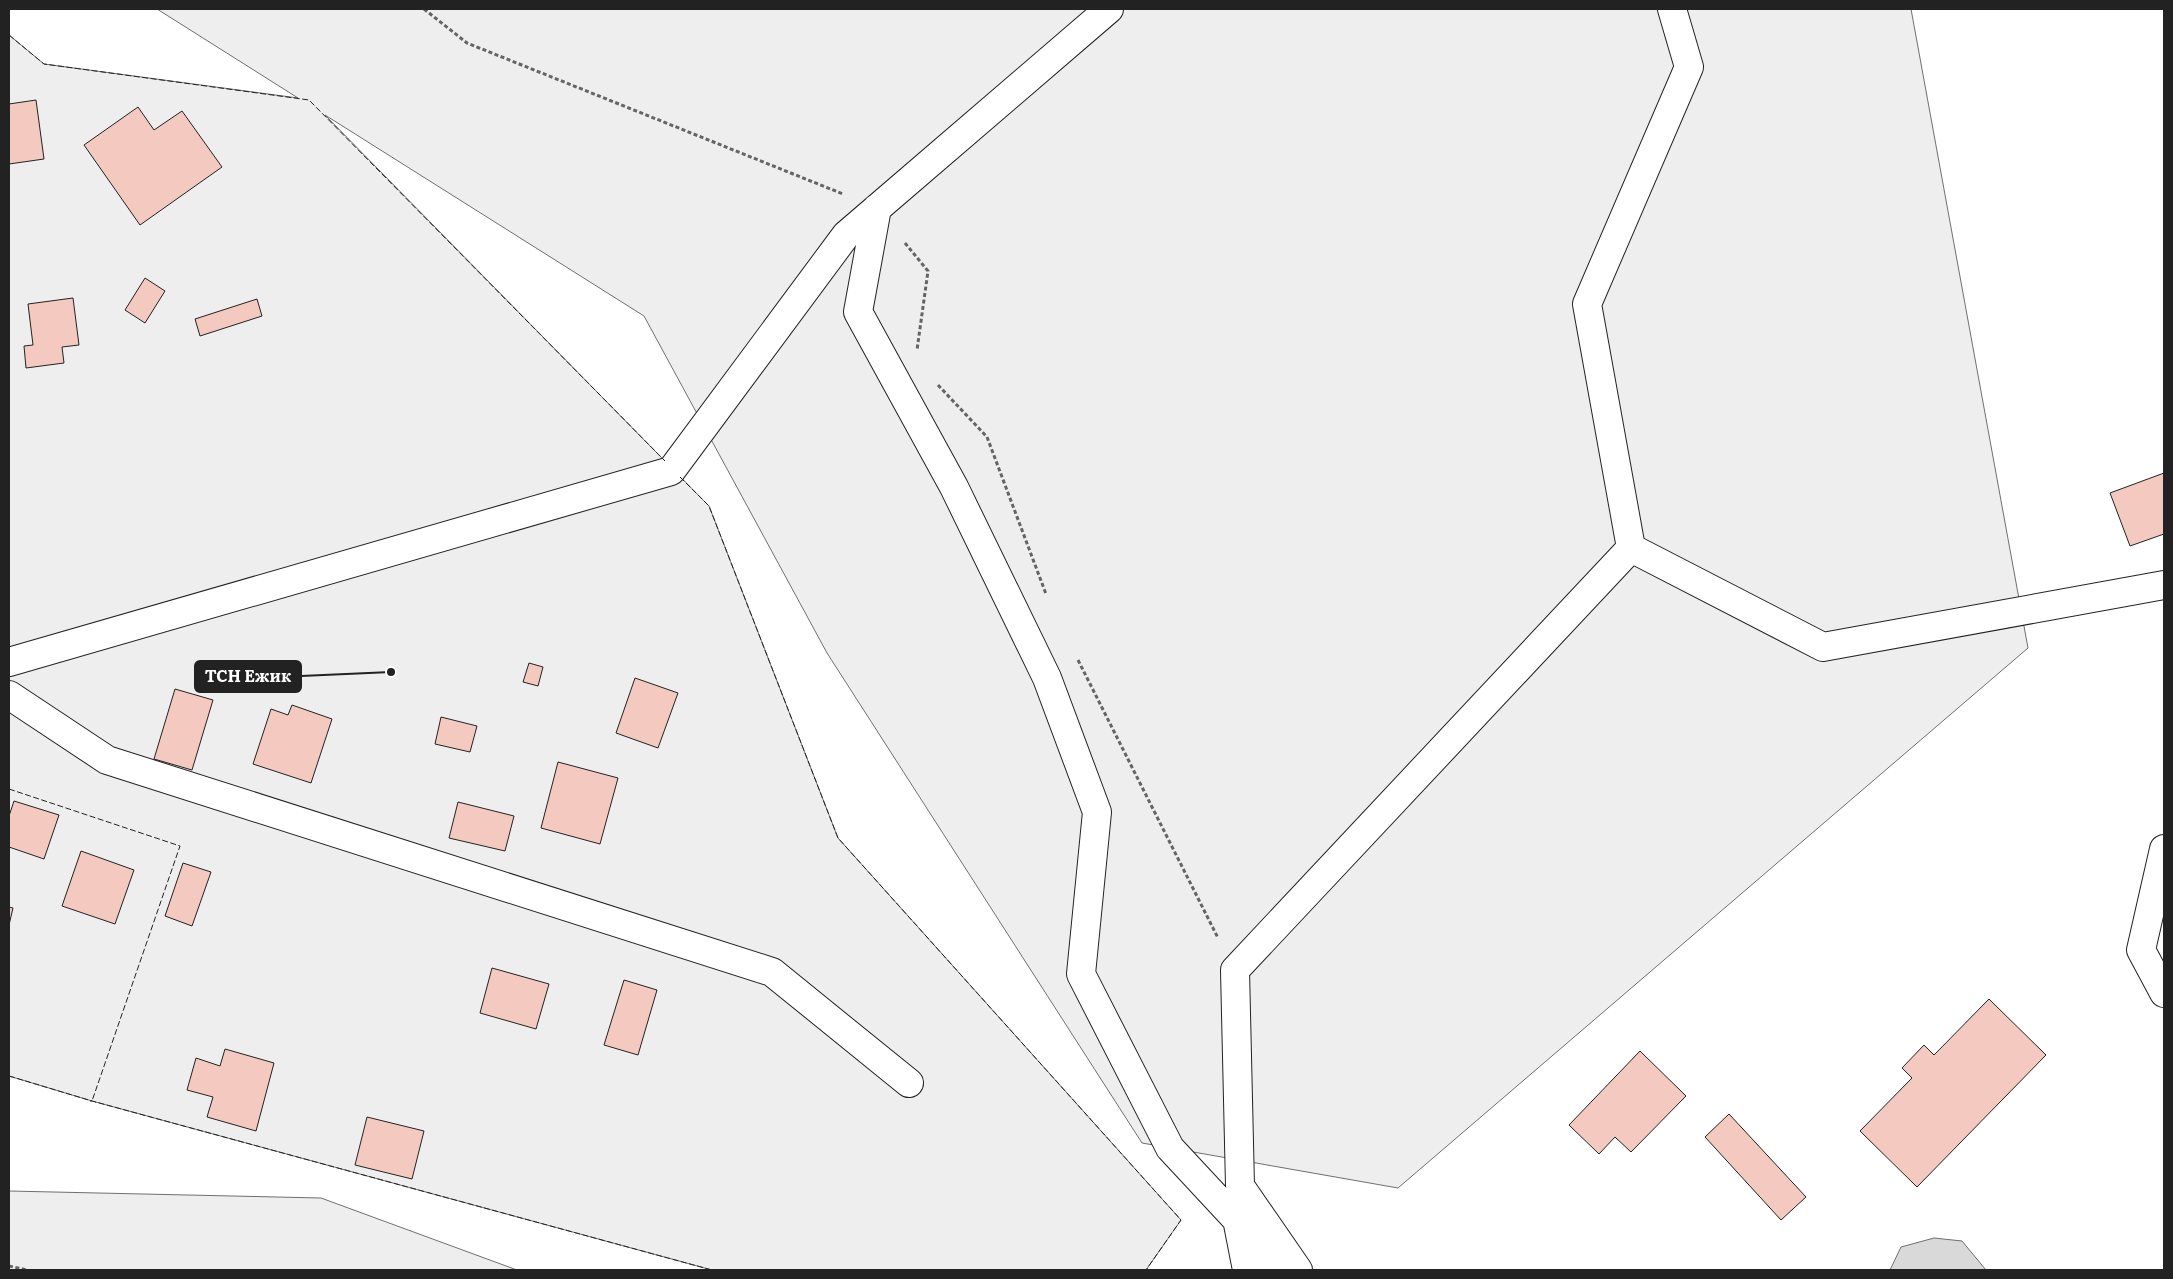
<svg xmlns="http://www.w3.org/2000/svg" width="2173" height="1279" viewBox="0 0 2173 1279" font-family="Literata,serif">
<rect width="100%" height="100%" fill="#fff"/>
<path fill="#eee" stroke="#6f6f6f" d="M157,9H1911L2028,648L1398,1188L1142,1143L827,653L644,316L325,115L709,506L838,838L1181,1220L1146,1270H712L92,1101L9,1076V35L44,64L298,98Z
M9,1191L321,1198L517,1270H9Z"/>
<path fill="#d9d9d9" stroke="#6f6f6f" d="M1934,1238L1962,1241L1986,1270H1890L1901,1247Z"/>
<path fill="#f3c9c0" stroke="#222" d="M36,100L44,159L9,164V104Z
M138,107L154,130L182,111L222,167L140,225L84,145Z
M145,278L165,291L145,323L125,310Z
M73,298L79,345L62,347L64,363L26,368L24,346L33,345L28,304Z
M257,299L262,316L200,336L195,319Z
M2164,473V534L2130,546L2110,493Z
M529,663L543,667L538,686L523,682Z
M635,678L678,693L658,748L616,733Z
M175,689L213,700L192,770L154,759Z
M292,705L332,719L311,783L253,764L271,709L288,715Z
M441,717L477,726L470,752L435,744Z
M558,762L618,778L600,844L541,828Z
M14,801L59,815L44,859L9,847V816Z
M458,802L514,816L505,851L449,838Z
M81,851L134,870L115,924L62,906Z
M183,863L211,872L192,926L165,916Z
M9,907L13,908L9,925Z
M492,968L549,984L536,1029L480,1013Z
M624,980L657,990L638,1055L604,1045Z
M1989,999L2046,1055L1917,1187L1860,1131L1912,1078L1902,1068L1924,1045L1934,1055Z
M225,1049L274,1063L256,1131L207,1117L213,1097L187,1090L196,1058L220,1066Z
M1640,1051L1686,1096L1631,1152L1615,1137L1599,1154L1569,1125Z
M1729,1114L1806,1197L1781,1220L1705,1137Z
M367,1117L424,1131L412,1179L355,1165Z"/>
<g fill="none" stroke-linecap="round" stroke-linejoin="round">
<g stroke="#222" stroke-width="30">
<path id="minor" d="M877,208L858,312L954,487L1047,678L1097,812L1081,974L1170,1148L1237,1220L1278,1270
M1631,548L1823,647L2164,585
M9,662L671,471L846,235L1109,9
M9,695L107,760L772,972L909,1083
M2164,849L2141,950L2164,993
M1238,1224L1247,1270
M1298,1270L1240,1186L1235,970L1631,548L1587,304L1689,67L1672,9"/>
</g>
<path stroke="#646464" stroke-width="3" stroke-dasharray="4 2.5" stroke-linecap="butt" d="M424,9L467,43L843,194
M905,243L928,271L917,350
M938,385L987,437L1046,594
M1078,660L1218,938
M9,1266L27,1270"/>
<use href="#minor" stroke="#fff" stroke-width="28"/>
<path stroke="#222" stroke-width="1" stroke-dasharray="6 2.5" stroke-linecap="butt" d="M9,35L44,64L309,100L665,461
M680,477L709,506L838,838L1181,1220L1146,1270
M9,789L180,846L92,1101H90
M9,1076L92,1101L712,1270"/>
</g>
<path fill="none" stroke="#222" stroke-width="2" d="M391 672L301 676"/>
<circle fill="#222" stroke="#fff" stroke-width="2" cx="391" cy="672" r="5"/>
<rect fill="#222" stroke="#222" stroke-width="2" x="195" y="661" width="106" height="31" rx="5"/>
<g font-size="16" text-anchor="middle" font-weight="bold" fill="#fff">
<text x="248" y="682">ТСН Ежик</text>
</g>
<rect width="2173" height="1279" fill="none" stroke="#222222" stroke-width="20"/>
</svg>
